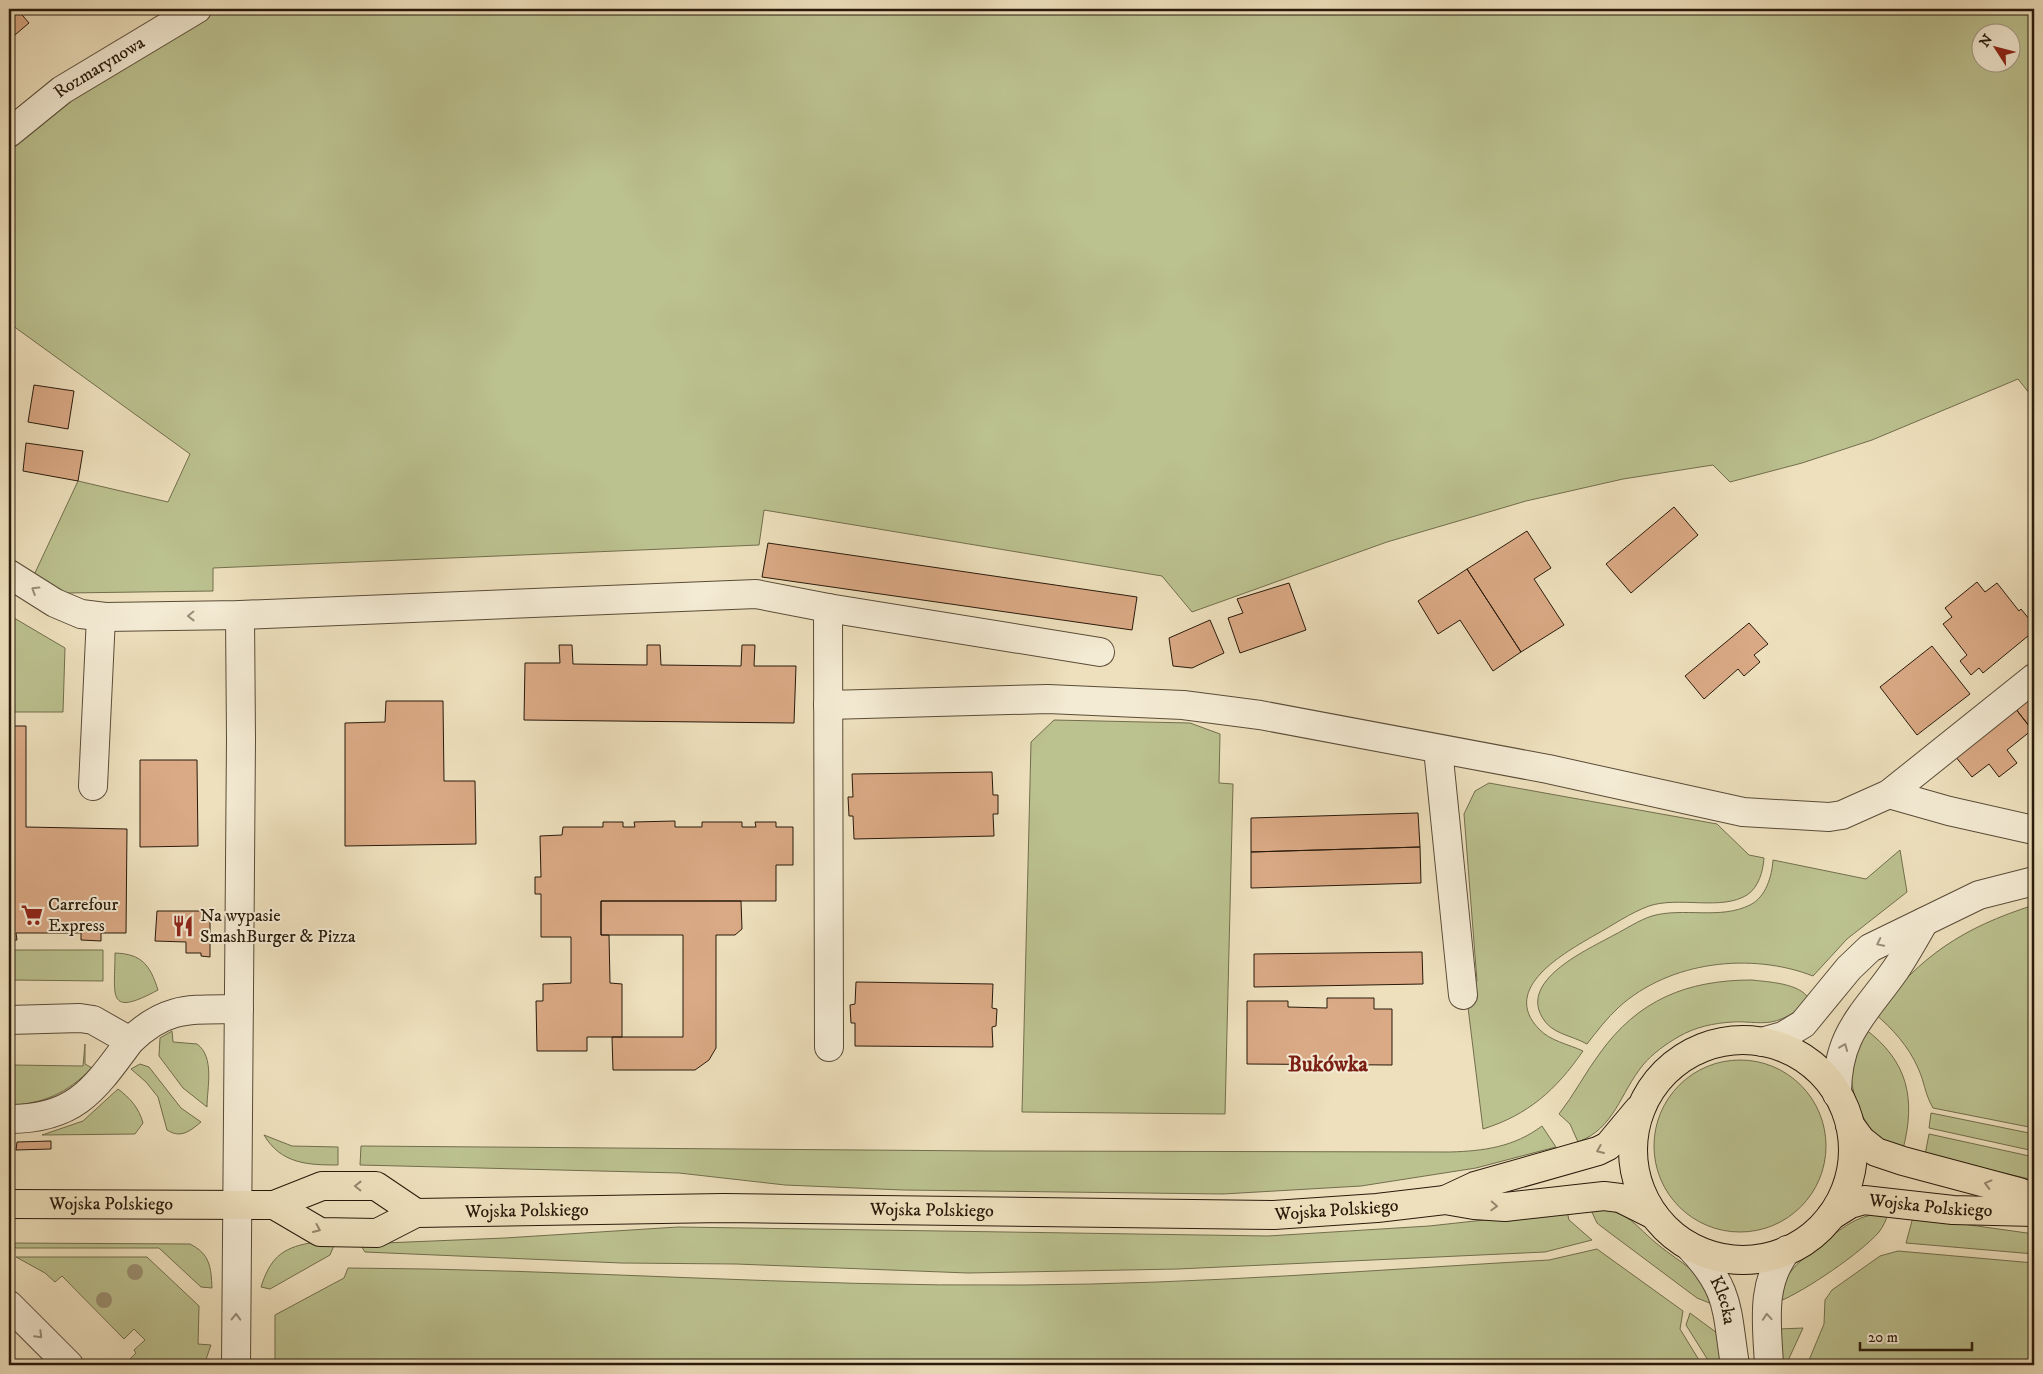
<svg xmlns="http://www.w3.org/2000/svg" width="2043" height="1374" viewBox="0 0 2043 1374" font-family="'IM FELL DW Pica',serif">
<rect width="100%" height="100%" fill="#eee0bd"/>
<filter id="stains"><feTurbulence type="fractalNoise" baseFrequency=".004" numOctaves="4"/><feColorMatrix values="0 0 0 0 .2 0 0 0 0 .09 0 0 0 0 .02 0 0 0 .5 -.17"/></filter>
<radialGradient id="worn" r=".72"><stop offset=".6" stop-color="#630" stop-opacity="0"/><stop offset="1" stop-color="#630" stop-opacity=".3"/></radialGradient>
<path fill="#bbc18f" stroke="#726e4d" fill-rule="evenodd" d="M197,9H264L271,12L287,9H2034V399L2018,379L1872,440L1802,463L1730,482L1713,465L1623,479L1526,501L1387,542L1192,612L1162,576L764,510L759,545L213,568V591L66,593L34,575L78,481L168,502L190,454L9,323V133ZM1980,32H2010V62H1980Z
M9,615L65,648L63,712H9Z
M1054,720L1190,723L1220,734L1219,783L1233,784L1225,1114L1022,1112L1031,742Z
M1489,783L1717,824L1749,855L1764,858C1763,871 1759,887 1747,895C1721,911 1679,896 1649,906C1630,913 1613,925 1595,935C1566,952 1499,988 1539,1029C1550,1041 1568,1044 1583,1051C1556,1090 1528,1115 1483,1129L1465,983L1477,981L1464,814L1475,791Z
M1900,850L1907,892L1847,939L1813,976C1751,952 1670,961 1619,1007C1607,1018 1597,1031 1587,1044C1571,1035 1551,1034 1542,1017C1520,979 1589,949 1614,935C1626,929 1639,920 1652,916C1683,907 1720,920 1750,905C1766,897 1772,876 1773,860L1866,879Z
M2034,905V1128L1933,1108C1924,1092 1925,1083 1918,1068C1909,1047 1892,1028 1875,1014C1922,955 1962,928 2034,905Z
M9,950H103V981L12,980V998L9,1006Z
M115,953C142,954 150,965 158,990C106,1018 115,996 115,953Z
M1752,980C1768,982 1800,983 1809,999C1798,1010 1787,1019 1771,1022C1758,1024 1745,1021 1733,1022C1714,1023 1695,1027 1678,1037C1666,1044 1652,1054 1643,1065C1620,1093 1615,1128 1578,1142L1570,1124L1559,1114C1574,1095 1585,1073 1600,1053C1638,1000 1687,980 1752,980Z
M1865,1029C1908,1061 1916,1099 1903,1149C1897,1147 1890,1145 1885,1142C1861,1126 1846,1086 1853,1058C1856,1049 1861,1039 1865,1029Z
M172,1031L173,1042L197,1044C215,1057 207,1088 207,1107L183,1088L159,1056L160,1038Z
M9,1041L13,1048L12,1065L83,1066L85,1044V1064L92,1068C66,1094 44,1103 9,1106Z
M1654 1146a86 86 0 1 1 172 0a86 86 0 1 1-172 0Z
M140,1064L149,1067L181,1108L201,1122C190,1131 181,1139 167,1130L158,1097L146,1082L131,1069Z
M118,1089C130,1098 139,1108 143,1123L135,1134L42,1135L83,1121Z
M1931,1113L2034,1134V1151L1929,1128Z
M1542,1126L1556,1147L1476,1168L1361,1186L1223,1194L903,1190L785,1185L679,1173L360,1165L361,1146L987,1151L1450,1152C1484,1151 1514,1147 1542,1126Z
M1929,1134L2034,1157V1180L1925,1155Z
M264,1135L292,1146L338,1147V1165C308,1165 281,1164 264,1135Z
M1590,1208C1628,1210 1630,1221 1656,1243C1686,1268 1696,1265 1712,1304L1697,1298L1602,1227L1597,1223Z
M1567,1211L1569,1220L1592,1240L1545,1252L1178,1269L968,1273L736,1264L621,1263L365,1252L360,1244L505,1238L678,1227L1268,1236L1429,1226Z
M1888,1214C1886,1220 1883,1227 1879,1232C1862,1252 1805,1291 1780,1301C1782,1294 1782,1285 1786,1279C1794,1264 1807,1256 1819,1246C1841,1229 1859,1212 1888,1214Z
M1913,1217L2034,1234V1254L1906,1243Z
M9,1243L190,1244C210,1254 211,1267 212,1288L201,1287L159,1248H17L9,1247Z
M310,1243H335L330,1255L270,1289L261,1287C270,1259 281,1248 310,1243Z
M1597,1249L1683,1311L1680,1329L1702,1365H275V1315L344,1278L348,1268C573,1269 799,1287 1024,1285C1199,1284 1374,1270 1549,1260Z
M1898,1251L2034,1263V1365H1807L1824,1324L1825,1300L1832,1290L1880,1256Z
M16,1257H147L199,1306L198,1344L211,1345L204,1365H135L129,1360L136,1353L134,1350L145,1340L134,1329L124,1339L62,1276L55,1282L45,1273Z
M1690,1313L1717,1333L1723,1365H1711L1686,1325Z
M1803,1328L1786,1365H1779V1329Z"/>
<path fill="#daa985" stroke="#291a0b" d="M9,9H17L29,23L9,40Z
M34,385L74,391L68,429L28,422Z
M26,443L83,451L78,481L23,471Z
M1674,507L1698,535L1631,593L1606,564Z
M1527,531L1551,568L1534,579L1564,625L1521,652L1467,569Z
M768,543L1137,597L1132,630L762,577Z
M1467,569L1521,652L1493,671L1460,620L1438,634L1418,601Z
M1977,582L1985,592L1997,583L2019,611L2021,609L2034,625V631L1983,673L1979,668L1971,675L1960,661L1967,655L1943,624L1952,617L1945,608Z
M1289,583L1306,630L1240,653L1228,618L1243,613L1237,599Z
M1210,620L1224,653L1192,668L1173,666L1169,638Z
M1749,623L1768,644L1754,655L1760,662L1744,676L1738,669L1704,699L1685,676Z
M559,645H572L573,664L647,665V645H660L661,665L741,666L742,645H755L754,666H796L794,723L524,720L525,663H560Z
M1932,646L1970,694L1917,735L1880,687Z
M2034,693V732L2015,708Z
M386,701H443L444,781H475L476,844L345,846V723L385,722Z
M2015,708L2032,730L2007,750L2017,763L1999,777L1989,764L1972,777L1955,756Z
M9,726H26V827L127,829L126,933H101V941L81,940V933H16L17,940H9Z
M140,760H197L198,846L140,847Z
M992,772L993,795H998V814H993L994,836L854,839L853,816H849L848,797H853L852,774Z
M1418,813L1420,847L1251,852V818Z
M675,821V827H702V822H742V827H756L755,822H776V827H793V865H776V901H601V935H609L610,983L622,984V1037H587V1051H537L536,1001H543V984L571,983V937H541V894H535V877H541L540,836L562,835L563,827H603V822H623V827H635L634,822Z
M1420,847L1421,883L1251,888V852Z
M601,901H741L742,929L735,935H716V1048L709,1060L695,1070H613L612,1037H683V935H601Z
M157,911H210V957L201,956V953H186V942L155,941Z
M1422,952L1423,984L1254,987V954Z
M856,982L993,984L992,1008L997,1009L996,1026L992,1027L993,1047L855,1046V1023H851L850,1005L855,1004Z
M1327,998H1374V1009H1392V1065L1247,1064V1001H1288V1007L1327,1008Z
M51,1141V1149L16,1150L17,1142Z"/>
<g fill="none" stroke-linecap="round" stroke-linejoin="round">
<g stroke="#5a4c38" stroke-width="30">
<g id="minor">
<path id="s1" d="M9,133L62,90L197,9"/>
<path d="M9,574L55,603L81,614L105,617L240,615L756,594L828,608L1100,652"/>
<path d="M828,608L829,1047"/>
<path d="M828,705L1048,699L1183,705L1260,715L1548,769L1743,812L1829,817L1842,815L1889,794L2034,678"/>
<path d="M1438,749L1463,995"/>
<path d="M93,786L101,617"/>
<path d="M1889,794L1949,811L2034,830"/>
<path d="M9,1020L80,1018L93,1020L130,1041C94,1090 75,1119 9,1119"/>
<path d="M130,1041C167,1005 191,1010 239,1009"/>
<path d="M1762,1042L1783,1036L1803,1024L1849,968L1870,948L1979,895L2034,881"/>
<path d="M1837,1094C1837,1033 1864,1015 1896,969C1906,954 1915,938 1924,922"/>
<path id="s2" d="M1689,1246C1731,1290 1726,1309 1735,1365"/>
<path d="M9,1305L69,1365"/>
<path d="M236,1365L241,739L240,615"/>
<path d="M1769,1365C1767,1324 1760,1284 1787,1250"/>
</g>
</g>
<g stroke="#291a0b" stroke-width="30">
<g id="major">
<circle cx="1743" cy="1150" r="110"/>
<path d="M1850,1125L1861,1140L1876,1152L1903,1161L2019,1192L2034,1198"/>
<path d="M1445,1200L1475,1186L1598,1151L1608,1146L1638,1110"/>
<path id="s3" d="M9,1204L274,1205L322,1186H376L416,1213"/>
<path id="s4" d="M274,1205L320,1232L377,1233L416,1213L723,1208L1274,1215L1377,1208L1445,1200L1474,1205L1505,1207L1604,1196L1620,1198L1654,1215"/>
<path id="s5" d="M1831,1216L1850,1204L1864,1200L1953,1210L2034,1212"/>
</g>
</g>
<use href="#minor" stroke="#f4ebd4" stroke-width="28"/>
<use href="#major" stroke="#eee0bd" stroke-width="28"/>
</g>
<g fill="#9a8f71">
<circle cx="135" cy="1272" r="8"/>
<circle cx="104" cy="1300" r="8"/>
</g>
<defs><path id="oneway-chevron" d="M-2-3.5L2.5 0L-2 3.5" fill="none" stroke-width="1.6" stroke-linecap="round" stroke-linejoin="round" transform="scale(1.25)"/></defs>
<g stroke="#998d7a">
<use href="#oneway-chevron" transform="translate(35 590) rotate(-148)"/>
<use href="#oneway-chevron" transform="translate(191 616) rotate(179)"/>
<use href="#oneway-chevron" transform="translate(1880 943) rotate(154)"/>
<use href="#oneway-chevron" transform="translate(1844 1047) rotate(-68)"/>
<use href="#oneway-chevron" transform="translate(236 1317) rotate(-89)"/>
<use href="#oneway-chevron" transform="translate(1767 1317) rotate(-94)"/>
<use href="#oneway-chevron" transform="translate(39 1335) rotate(45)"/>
</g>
<g stroke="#95876d">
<use href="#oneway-chevron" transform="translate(1600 1150) rotate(157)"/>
<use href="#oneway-chevron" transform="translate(1988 1184) rotate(-165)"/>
<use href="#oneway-chevron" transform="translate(358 1186) rotate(-179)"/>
<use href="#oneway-chevron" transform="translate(1494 1206) rotate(3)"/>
<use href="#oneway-chevron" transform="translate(317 1229) rotate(24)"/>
</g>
<defs>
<g id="supermarket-bare" transform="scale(1.725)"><path d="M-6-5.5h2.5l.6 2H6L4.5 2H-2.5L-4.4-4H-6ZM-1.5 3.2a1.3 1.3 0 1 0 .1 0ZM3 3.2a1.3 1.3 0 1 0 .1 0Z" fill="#8f2418" stroke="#f4ebd4" stroke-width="2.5" paint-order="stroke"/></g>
<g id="restaurant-bare" transform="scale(1.725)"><path d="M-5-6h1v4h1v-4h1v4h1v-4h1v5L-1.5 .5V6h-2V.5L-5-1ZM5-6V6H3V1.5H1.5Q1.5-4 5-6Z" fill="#8f2418" stroke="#f4ebd4" stroke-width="2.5" paint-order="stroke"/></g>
</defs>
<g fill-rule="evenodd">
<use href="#supermarket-bare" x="32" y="915"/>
<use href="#restaurant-bare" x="183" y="926"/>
</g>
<g text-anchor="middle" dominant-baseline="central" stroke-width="4" stroke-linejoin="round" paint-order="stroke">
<g font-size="18" fill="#291a0b" stroke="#f4ebd4">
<text stroke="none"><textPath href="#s1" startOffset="112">Rozmarynowa</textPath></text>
<text stroke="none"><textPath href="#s3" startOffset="102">Wojska Polskiego</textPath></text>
<text stroke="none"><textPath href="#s5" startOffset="104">Wojska Polskiego</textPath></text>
<text stroke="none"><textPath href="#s4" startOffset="1075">Wojska Polskiego</textPath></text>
<text stroke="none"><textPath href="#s4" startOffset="265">Wojska Polskiego</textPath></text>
<text stroke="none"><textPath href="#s4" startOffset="670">Wojska Polskiego</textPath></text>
<text stroke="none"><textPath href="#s2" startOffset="65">Klecka</textPath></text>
</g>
<g font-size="18" fill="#291a0b" stroke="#f4ebd4" text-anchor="start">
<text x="48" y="905">Carrefour<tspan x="48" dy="21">Express</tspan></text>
<text x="200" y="916">Na wypasie<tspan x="200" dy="21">SmashBurger &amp; Pizza</tspan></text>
</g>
<g font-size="22" font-weight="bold" fill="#7a1f14" stroke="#f4ebd4">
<text x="1328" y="1064">Bukówka</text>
</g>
</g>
<rect width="2043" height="1374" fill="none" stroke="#eee0bd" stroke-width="30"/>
<rect x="10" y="10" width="2023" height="1354" fill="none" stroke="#291a0b" stroke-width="2.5"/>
<rect x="15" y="15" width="2013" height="1344" fill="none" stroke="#291a0b"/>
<g transform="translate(1996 48) rotate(306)"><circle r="24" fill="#f4ebd4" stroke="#a39784"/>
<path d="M0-4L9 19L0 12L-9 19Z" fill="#8f2418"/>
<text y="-8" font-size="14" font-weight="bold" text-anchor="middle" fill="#291a0b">N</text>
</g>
<path d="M1860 1342v8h112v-8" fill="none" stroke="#291a0b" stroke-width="2.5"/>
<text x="1868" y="1342" font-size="15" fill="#291a0b" stroke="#f4ebd4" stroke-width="4" paint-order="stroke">20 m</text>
<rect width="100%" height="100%" filter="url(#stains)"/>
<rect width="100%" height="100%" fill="url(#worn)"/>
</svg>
